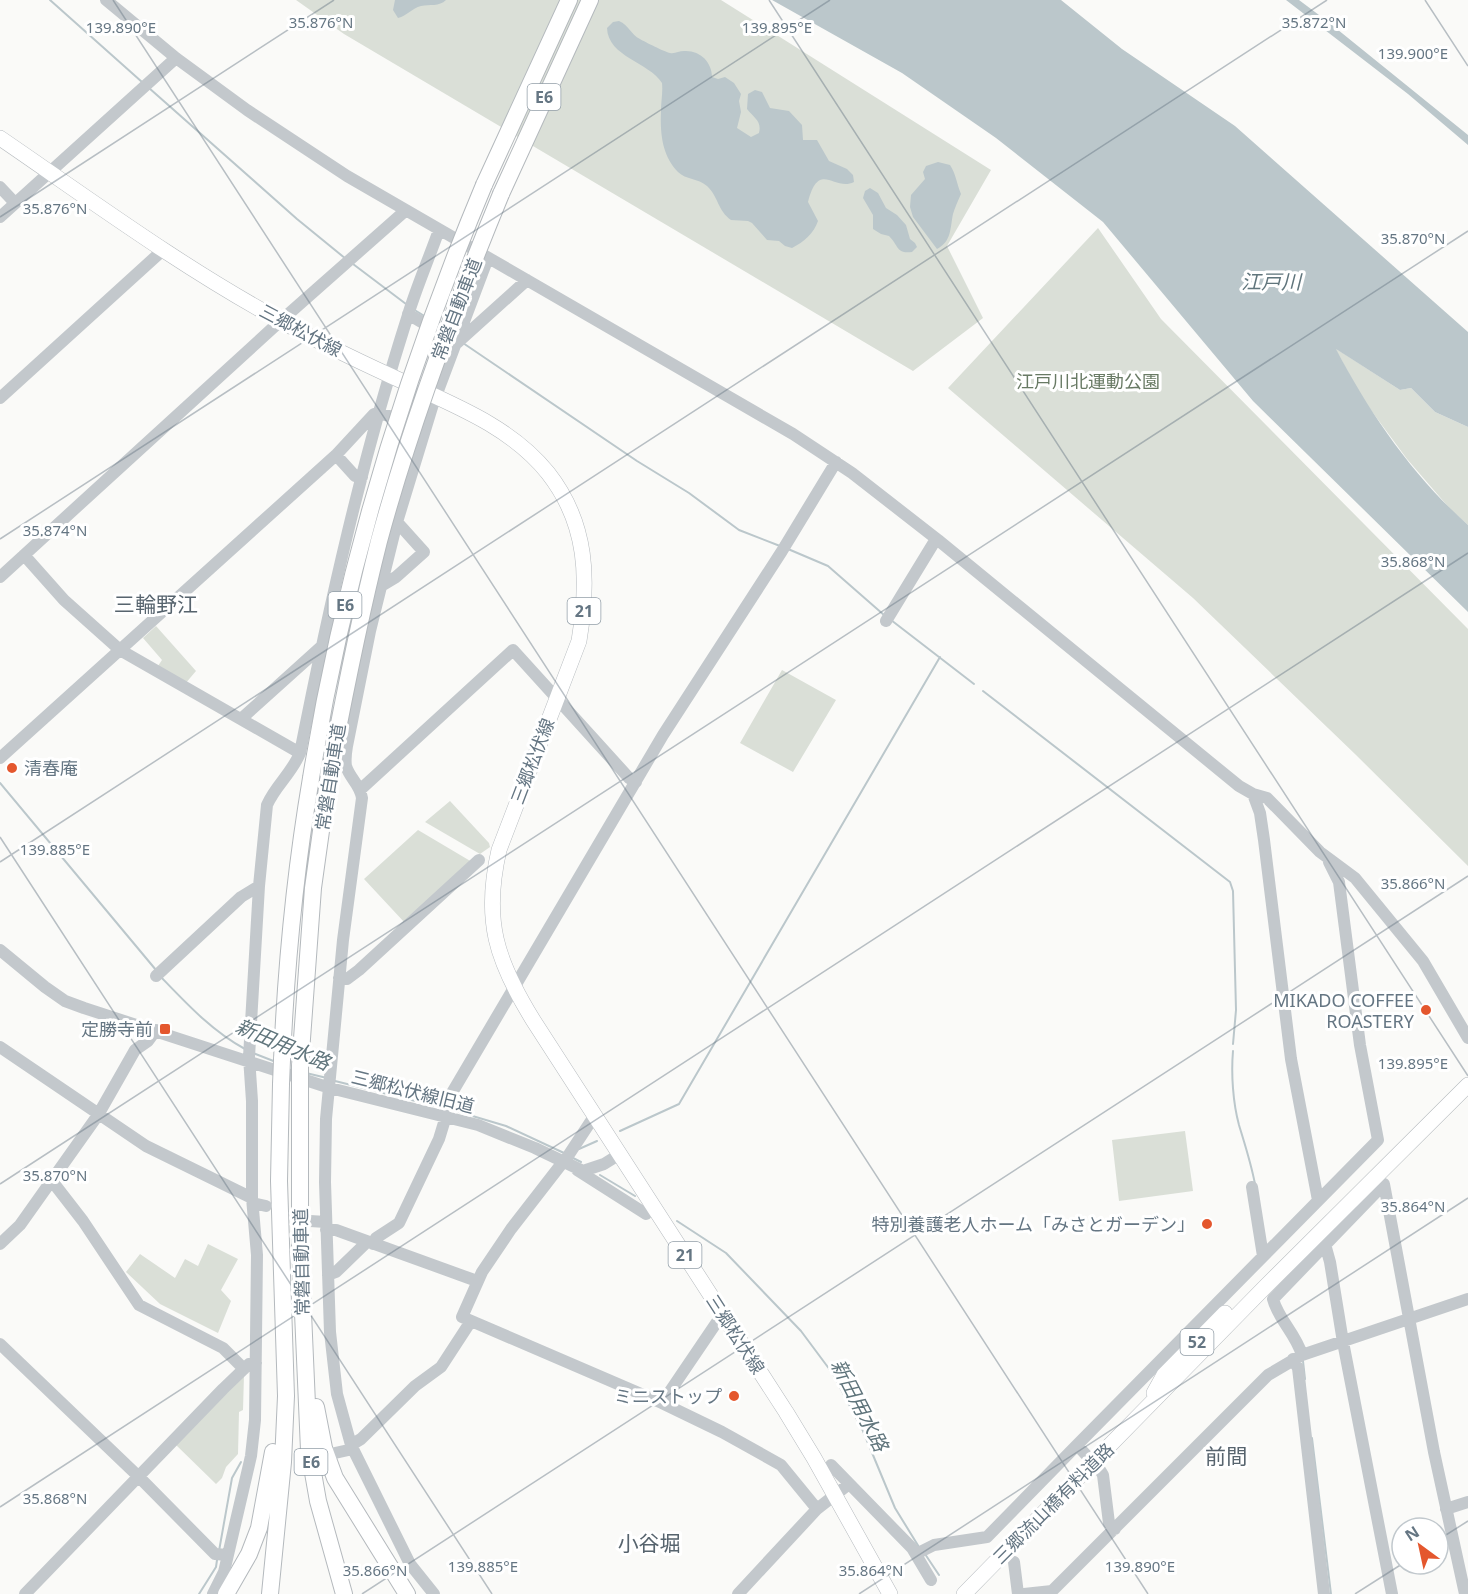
<svg xmlns="http://www.w3.org/2000/svg" width="1468" height="1594" viewBox="0 0 1468 1594" font-family="'Noto Sans','Noto Sans JP',sans-serif">
<rect width="100%" height="100%" fill="#fafaf8"/>
<path fill="#dadfd7" d="M296,0H721L991,170L947,246L983,318L913,371L344,34Z
M1098,228L1161,319L1468,629V866L1355,754L1193,598L948,388Z
M1335,348L1400,390L1411,388L1435,412L1468,427V525L1451,510L1407,459L1362,398Z
M156,626L196,671L185,684L158,666L162,660L143,638Z
M782,670L836,700L793,772L740,743Z
M450,801L489,843L490,847L480,854L425,822Z
M418,830L472,862L405,923L364,879Z
M1185,1131L1193,1191L1119,1201L1112,1140Z
M208,1244L238,1259L221,1290L231,1301L218,1333L160,1304L126,1272L140,1254L175,1278L185,1259L198,1266Z
M244,1375L243,1410L239,1412L238,1454L226,1467L222,1478L216,1484L175,1444Z"/>
<path fill="#bbc7cb" d="M395,0H446C439,7 430,4 421,6C412,8 407,16 398,18L393,10Z
M772,0H1061L1122,49L1235,126L1468,332V427L1435,412L1411,388L1400,390L1336,349C1370,414 1413,476 1468,525V612L1253,401L1103,222L996,138L902,73Z
M1286,0H1299L1327,21L1468,135V145L1408,94Z
M619,21C629,25 631,35 640,39C645,42 665,52 670,53C675,54 679,51 684,51C700,50 712,62 712,77L718,79L725,77L734,83L741,94L739,101L741,112L737,128L751,137L759,133C762,121 754,118 747,109L748,94L755,90L762,92L770,108L789,111L802,125L803,140H817L829,161L847,169L853,175L854,182C834,192 819,159 808,202L818,221C814,233 804,242 792,248L785,246L779,241L767,240L752,223L748,221L731,220C718,211 718,196 707,186C698,178 686,180 678,172C662,156 660,133 661,111C661,101 663,92 662,83C649,62 608,57 607,28L613,22Z
M938,162L950,165C956,174 957,185 961,194C958,201 955,207 953,214C950,228 952,241 937,249L913,217L910,207L911,195L925,179L923,172L926,166Z
M870,188L878,193L886,208L897,215L906,225L910,239L915,243L917,247L912,252C896,254 899,246 889,236L881,234L873,229V215L863,198L865,191Z"/>
<g fill="none" stroke-linecap="round" stroke-linejoin="round">
<path stroke="#bbc7cb" stroke-width="2" d="M50,0L142,82
M149,88L297,219L346,259
M353,264L406,304
M413,309L426,317
M463,343L637,461L689,493L739,530L780,546
M788,549L828,566L884,615
M891,620L974,684
M983,691L1230,882L1233,891L1236,1010L1233,1044
M0,783L156,970
M161,977C187,1004 212,1031 245,1049
M1233,1051C1231,1074 1233,1103 1239,1125C1245,1145 1251,1163 1255,1184
M253,1053L276,1062
M306,1073L327,1078
M335,1081L440,1107
M449,1109L506,1126L564,1153
M620,1131L679,1104L940,657
M579,1149L597,1141
M571,1157L581,1162
M600,1175L635,1196
M677,1221L726,1253L801,1331L833,1374L863,1431L895,1508L919,1547
M1303,1361L1305,1379
M1312,1438L1331,1594
M219,1551L232,1478L241,1462
M925,1554L939,1575
M199,1594L216,1567L217,1560"/>
<path stroke="#d5d9db" stroke-width="12" stroke-dasharray="12 6" stroke-linecap="butt" d="M277,1457L316,1454"/>
<g stroke="#b5babe" stroke-width="16">
<path id="major" d="M0,138C92,201 183,268 281,321C317,341 354,359 391,376C446,402 509,424 548,473C588,524 589,580 579,641L499,850C483,920 496,960 533,1020L786,1412L814,1458L890,1594
M1154,1393L1164,1375L1225,1313
M964,1594L1265,1287L1468,1085"/>
</g>
<g stroke="#b4b9bd" stroke-width="18">
<path id="highway" d="M484,185L569,0
M501,194L590,0
M282,1060C286,966 295,872 311,778
M300,1066L313,888L328,781
M300,1090V1244L309,1450L318,1501L344,1594
M316,1407L324,1448L335,1478L407,1594
M226,1594L249,1554L259,1528L273,1452
M270,1594L283,1462L286,1396L279,1181L281,1084"/>
</g>
<path stroke="#c3c8cc" stroke-width="12" d="M106,0L176,58L247,110L347,176L793,434L852,473L938,540L1239,786L1253,794L1267,798L1320,852L1355,878L1423,961L1468,1038
M0,187L15,203
M0,217L176,58
M408,314L457,343L527,280
M0,398L163,250
M336,455L355,476L362,477
M24,555L64,600L120,650L300,753
M0,577L276,325L405,211
M381,586L396,577L424,552L397,522
M886,621L933,544L938,540
M241,719L322,646
M0,758L336,455L374,414L378,413L404,420
M361,789L513,650L629,778L636,782
M1253,794L1260,813L1264,840L1291,1059L1318,1200
M0,950L45,987L65,1001L84,1008L330,1088L478,1125L535,1148L583,1171L604,1164L620,1154
M156,976L241,897L259,886
M339,978L347,979L359,970L479,860
M0,1047L146,1146L252,1198
M443,1115L446,1103L663,735L782,551L836,462
M563,1162L511,1229L482,1272L462,1317L662,1403L722,1432L781,1465L817,1509
M564,1162L595,1115
M577,1170L646,1214
M52,1181L83,1221L139,1305L223,1348L244,1369
M1384,1184L1434,1452L1465,1594
M1252,1187L1263,1256
M257,1204L266,1206
M310,1221L326,1222
M326,1230H336L477,1281
M0,1244L20,1225L98,1115L135,1050L148,1041L156,1030
M373,1244L376,1238L399,1223L439,1139L446,1116
M1325,1244L1330,1262L1343,1342L1392,1594
M328,1275L336,1272L367,1242
M0,1344L138,1476L215,1554L228,1555
M1302,1355C1296,1334 1278,1319 1273,1299L1384,1184
M1293,1359L1298,1368L1324,1594
M662,1403L723,1313
M351,1445L361,1439L415,1386L441,1367L471,1321
M335,1453L353,1449
M831,1465L912,1548L931,1580
M1446,1509L1468,1502
M1115,1529L1109,1523L1103,1475L1100,1470L1077,1445L1378,1140L1360,1045L1339,882L1329,862
M916,1554L934,1545L987,1537L1077,1445
M1014,1562L1018,1594
M25,1594L223,1389L249,1364L256,1363
M213,1594L224,1572L251,1456L255,1420L257,1255L252,1198V1101L249,1057L259,886L267,805C275,786 292,773 300,753C329,606 362,459 408,315C417,286 429,258 439,230
M434,1594L410,1564L351,1445L337,1394L330,1332L325,1182L326,1119L343,940L362,798C360,784 350,779 346,766C345,760 346,752 347,746L370,631L397,522L433,404L488,258
M738,1594L817,1509L849,1484
M1024,1594L1052,1591
M1049,1594L1268,1375L1302,1355L1468,1299"/>
<use href="#major" stroke="#fff" stroke-width="15"/>
<use href="#highway" stroke="#fff" stroke-width="16"/>
<g stroke="#b4b9bd" stroke-width="18" stroke-linecap="butt">
<path id="highway-bridge" d="M311,778C344,574 404,376 484,185
M328,781C343,701 359,620 379,541C411,423 454,308 501,194
M281,1084L282,1060
M300,1090V1066"/>
</g>
<use href="#highway-bridge" stroke="#fff" stroke-width="16"/>
</g>
<path fill="none" stroke="#657683" stroke-width="1.5" stroke-opacity="0.45" d="M113,0L1148,1594M769,0L1468,1076M1425,0L1468,66M0,217L334,0M0,539L830,0M0,837L492,1594M0,862L1327,0M0,1184L1468,231M0,1507L1468,553M1438,1540L1468,1521M362,1594L1468,876M859,1594L1468,1198M1355,1594L1402,1564"/>
<g fill="#e4572e" stroke="#fff" stroke-width="2">
<circle cx="12" cy="768" r="6"/>
<circle cx="1426" cy="1010" r="6"/>
<rect x="159" y="1023" width="12" height="12" rx="3"/>
<circle cx="1207" cy="1224" r="6"/>
<circle cx="734" cy="1396" r="6"/>
</g>
<g text-anchor="middle" dominant-baseline="central" stroke-width="6" stroke-linejoin="round" paint-order="stroke">
<g fill="#fff" stroke="#939fa8" stroke-width="1.5">
<rect x="527.5" y="84" width="33" height="26" rx="4.5"/>
<rect x="328.5" y="592" width="33" height="26" rx="4.5"/>
<rect x="567.5" y="598" width="33" height="26" rx="4.5"/>
<rect x="668.5" y="1242" width="33" height="26" rx="4.5"/>
<rect x="1180.5" y="1329" width="33" height="26" rx="4.5"/>
<rect x="294.5" y="1449" width="33" height="26" rx="4.5"/>
</g>
<g font-size="16" font-weight="bold" fill="#657683">
<text x="544" y="97">E6</text>
<text x="345" y="605">E6</text>
<text x="584" y="611">21</text>
<text x="685" y="1255">21</text>
<text x="1197" y="1342">52</text>
<text x="311" y="1462">E6</text>
</g>
<g font-size="18" fill="#657683" stroke="#fff">
<text transform="translate(456 309) rotate(-69)">常磐自動車道</text>
<text transform="translate(301 330) rotate(28)">三郷松伏線</text>
<text transform="translate(532 761) rotate(-69)">三郷松伏線</text>
<text transform="translate(330 777) rotate(-81)">常磐自動車道</text>
<text transform="translate(413 1091) rotate(14)">三郷松伏線旧道</text>
<text transform="translate(301 1262) rotate(-91)">常磐自動車道</text>
<text transform="translate(736 1334) rotate(57)">三郷松伏線</text>
<text transform="translate(1053 1503) rotate(-45)">三郷流山橋有料道路</text>
</g>
<g font-size="18" fill="#687a64" stroke="#fff">
<text x="1088" y="381">江戸川北運動公園</text>
</g>
<g font-size="18" fill="#657683" stroke="#fff" text-anchor="end">
<text x="24" y="768" text-anchor="start">清春庵</text>
<text x="1414" y="1000">MIKADO COFFEE<tspan x="1414" dy="21">ROASTERY</tspan></text>
<text x="153" y="1029">定勝寺前</text>
<text x="1195" y="1224">特別養護老人ホーム「みさとガーデン」</text>
<text x="722" y="1396">ミニストップ</text>
</g>
<g font-size="20" font-style="italic" fill="#60757c" stroke="#fff">
<text x="1271" y="281">江戸川</text>
<text transform="translate(283 1044) rotate(23)">新田用水路</text>
<text transform="translate(860 1405) rotate(63)">新田用水路</text>
</g>
<g font-size="21" fill="#57646e" stroke="#fff">
<text x="156" y="604">三輪野江</text>
<text x="1226" y="1456">前間</text>
<text x="649" y="1543">小谷堀</text>
</g>
</g>
<g font-size="15" text-anchor="middle" fill="#657683" stroke="#fff" stroke-width="6" stroke-linejoin="round" paint-order="stroke">
<text x="321" y="28">35.876°N</text>
<text x="1314" y="28">35.872°N</text>
<text x="121" y="33">139.890°E</text>
<text x="777" y="33">139.895°E</text>
<text x="1413" y="59">139.900°E</text>
<text x="55" y="214">35.876°N</text>
<text x="1413" y="244">35.870°N</text>
<text x="55" y="536">35.874°N</text>
<text x="1413" y="567">35.868°N</text>
<text x="55" y="855">139.885°E</text>
<text x="1413" y="889">35.866°N</text>
<text x="1413" y="1069">139.895°E</text>
<text x="55" y="1181">35.870°N</text>
<text x="1413" y="1212">35.864°N</text>
<text x="55" y="1504">35.868°N</text>
<text x="483" y="1572">139.885°E</text>
<text x="1140" y="1572">139.890°E</text>
<text x="375" y="1576">35.866°N</text>
<text x="871" y="1576">35.864°N</text>
</g>
<g transform="translate(1420 1546) rotate(327)"><circle r="28" fill="#ffffff" stroke="#c1c8cd" stroke-width="1.5"/>
<path d="M0-4.5L10 22L0 15L-10 22Z" fill="#e4572e"/>
<text y="-9" font-size="16" font-weight="bold" text-anchor="middle" fill="#657683">N</text>
</g>
</svg>
